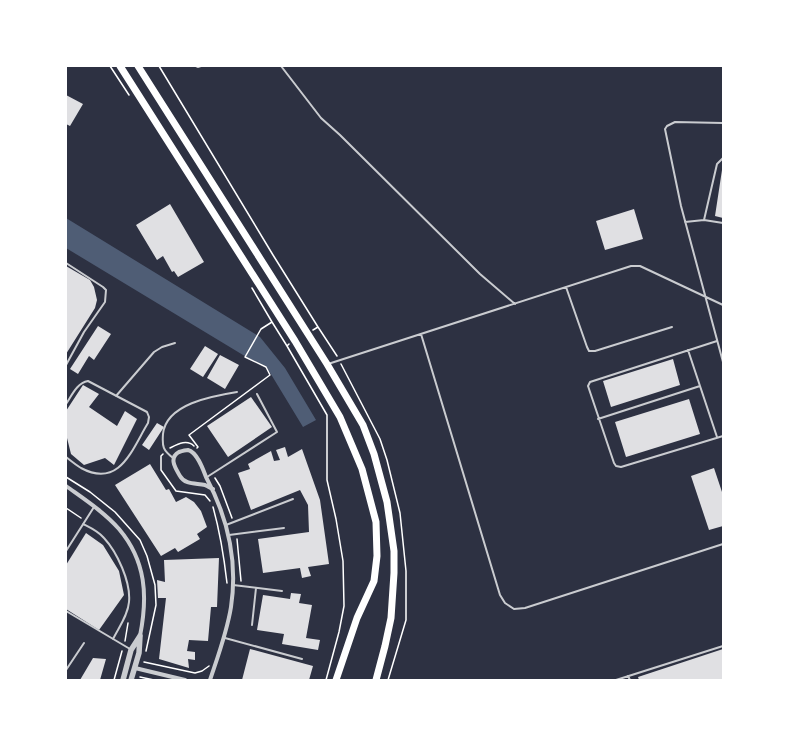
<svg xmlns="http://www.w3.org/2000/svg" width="789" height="746" viewBox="0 0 789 746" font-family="Poppins,sans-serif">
<rect width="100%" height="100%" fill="#2d3142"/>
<path fill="#4f5d75" d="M66,218L260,337L285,368L316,420L303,427L266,366L248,358L66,248Z"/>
<path fill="#e0e0e3" d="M66,95L83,104L70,126L66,124Z
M722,170L723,171V218L715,216Z
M170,204L204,262L178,277L174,271L172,272L163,256L157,260L136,225Z
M634,209L643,239L605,250L596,221Z
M66,266L90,280L94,287L97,300L95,308L66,354Z
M98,326L111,334L94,360L89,356L78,374L70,369Z
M205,346L218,354L203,377L190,369Z
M220,355L239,365L225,389L207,378Z
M673,359L680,385L611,407L603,381Z
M83,385L99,394L89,407L117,426L125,411L137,419L114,465L105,458L84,465L71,454L66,434V411Z
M251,397L272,427L228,457L207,426Z
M689,399L700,434L626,457L615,422Z
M157,423L164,427L149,450L142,445Z
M285,447L288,457L302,449L320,500L329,564L308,567L311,576L302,578L300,568L263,573L258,539L309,532L308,505L300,490L251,510L238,473L250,469L248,464L271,451L274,461L280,460L276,450Z
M150,464L166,490L169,489L176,502L186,497L194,502L201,511L207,527L197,534L200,539L178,552L175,548L161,556L115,485Z
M714,468L723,495V526L709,530L691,476Z
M86,533L103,545L119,571L124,595L99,630L66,609V565Z
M219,558L217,607H211L208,641L189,640L187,651L195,652V660L188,659L189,668L159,659L166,598H158L157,580L165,582L164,560Z
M291,593L301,594L299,603L312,605L306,638L320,640L318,650L282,644L284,634L257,630L263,595L290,599Z
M250,649L313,666L309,680H242Z
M723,649V680H639L638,677Z
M93,658L106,659L100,680H80Z"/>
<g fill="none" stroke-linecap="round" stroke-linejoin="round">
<path stroke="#fff" stroke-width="1.5" d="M110,66L129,95
M159,66L273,255L318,327L313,330
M272,322L287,346
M318,327L337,356
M289,344L287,346L327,415V480L336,519L343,561L344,606L339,632L326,680
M341,364L380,439L387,460L400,513L406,571V620L388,680
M170,448C178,444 187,439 194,446
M197,448L198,447L189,435L270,375L266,367L245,357L261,329L272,322L252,288
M163,454L161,456V470L176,491L205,495L210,501
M66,477L90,492L115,512L140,540L147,556L155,585L156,605L146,651
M215,478L220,486L232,518
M213,507C220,532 224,557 227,583
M66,508L81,518
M237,539L241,581
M125,641L128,623
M144,662L195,673L202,671L209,666
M140,677L154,680
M114,680L122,651"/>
<path stroke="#caccd0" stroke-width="2" d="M196,66L198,67L201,66
M281,66L321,118L340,135L480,274L515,304
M723,123L675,122L667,126L665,129L681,206L723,362
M704,220L717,164L723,158
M685,222L704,220L723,223
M66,263L103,287L106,290L105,302L84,332L66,365
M566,287L587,347L589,351H595L672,327
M421,334L500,595L505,603L514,609L525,608L723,544
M717,341L590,382L588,386L614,463L616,466L621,467L723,436
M688,350L717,437
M328,364L631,266H640L723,305
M116,396L154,352L162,347L175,343
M66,404C72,395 77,383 88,381L147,412L149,417L148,423C132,449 120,489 81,468C76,465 71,461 66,457
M598,419L700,386
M173,458C163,450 162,447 163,434C166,404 212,396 237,392
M207,477L277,432L257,394
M83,524C91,528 98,531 104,538C117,552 131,582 129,602C128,615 119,627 113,639
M226,525L293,499
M229,535L284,528
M66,551L94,507
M233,585L282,591
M66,611L130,649
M252,625L256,588
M225,638L302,659
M66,670L84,643
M628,676L630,680
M616,680L723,646"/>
<path stroke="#caccd0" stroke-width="4" d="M66,486C84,499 104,512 119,529C146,561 148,596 140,636
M135,668L185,680
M210,680C218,656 227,632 231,607C238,561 228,518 206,477C203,469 197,452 188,450C185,450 182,451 179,452C168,458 176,469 180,476C185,485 196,483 205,485C207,486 210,488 213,489"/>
<path stroke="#caccd0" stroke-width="5.5" d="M123,680L131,650L140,636
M131,680L139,653L140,636"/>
<path stroke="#fff" stroke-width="7" d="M120,66L295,341L340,417L362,469L376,522L377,556L374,581L357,618L336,680
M138,66L327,364L363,425L374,454L387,502L394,551V573L391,618L385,646L376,680"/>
</g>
<rect width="789" height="746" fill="none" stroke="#ffffff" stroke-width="134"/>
</svg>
